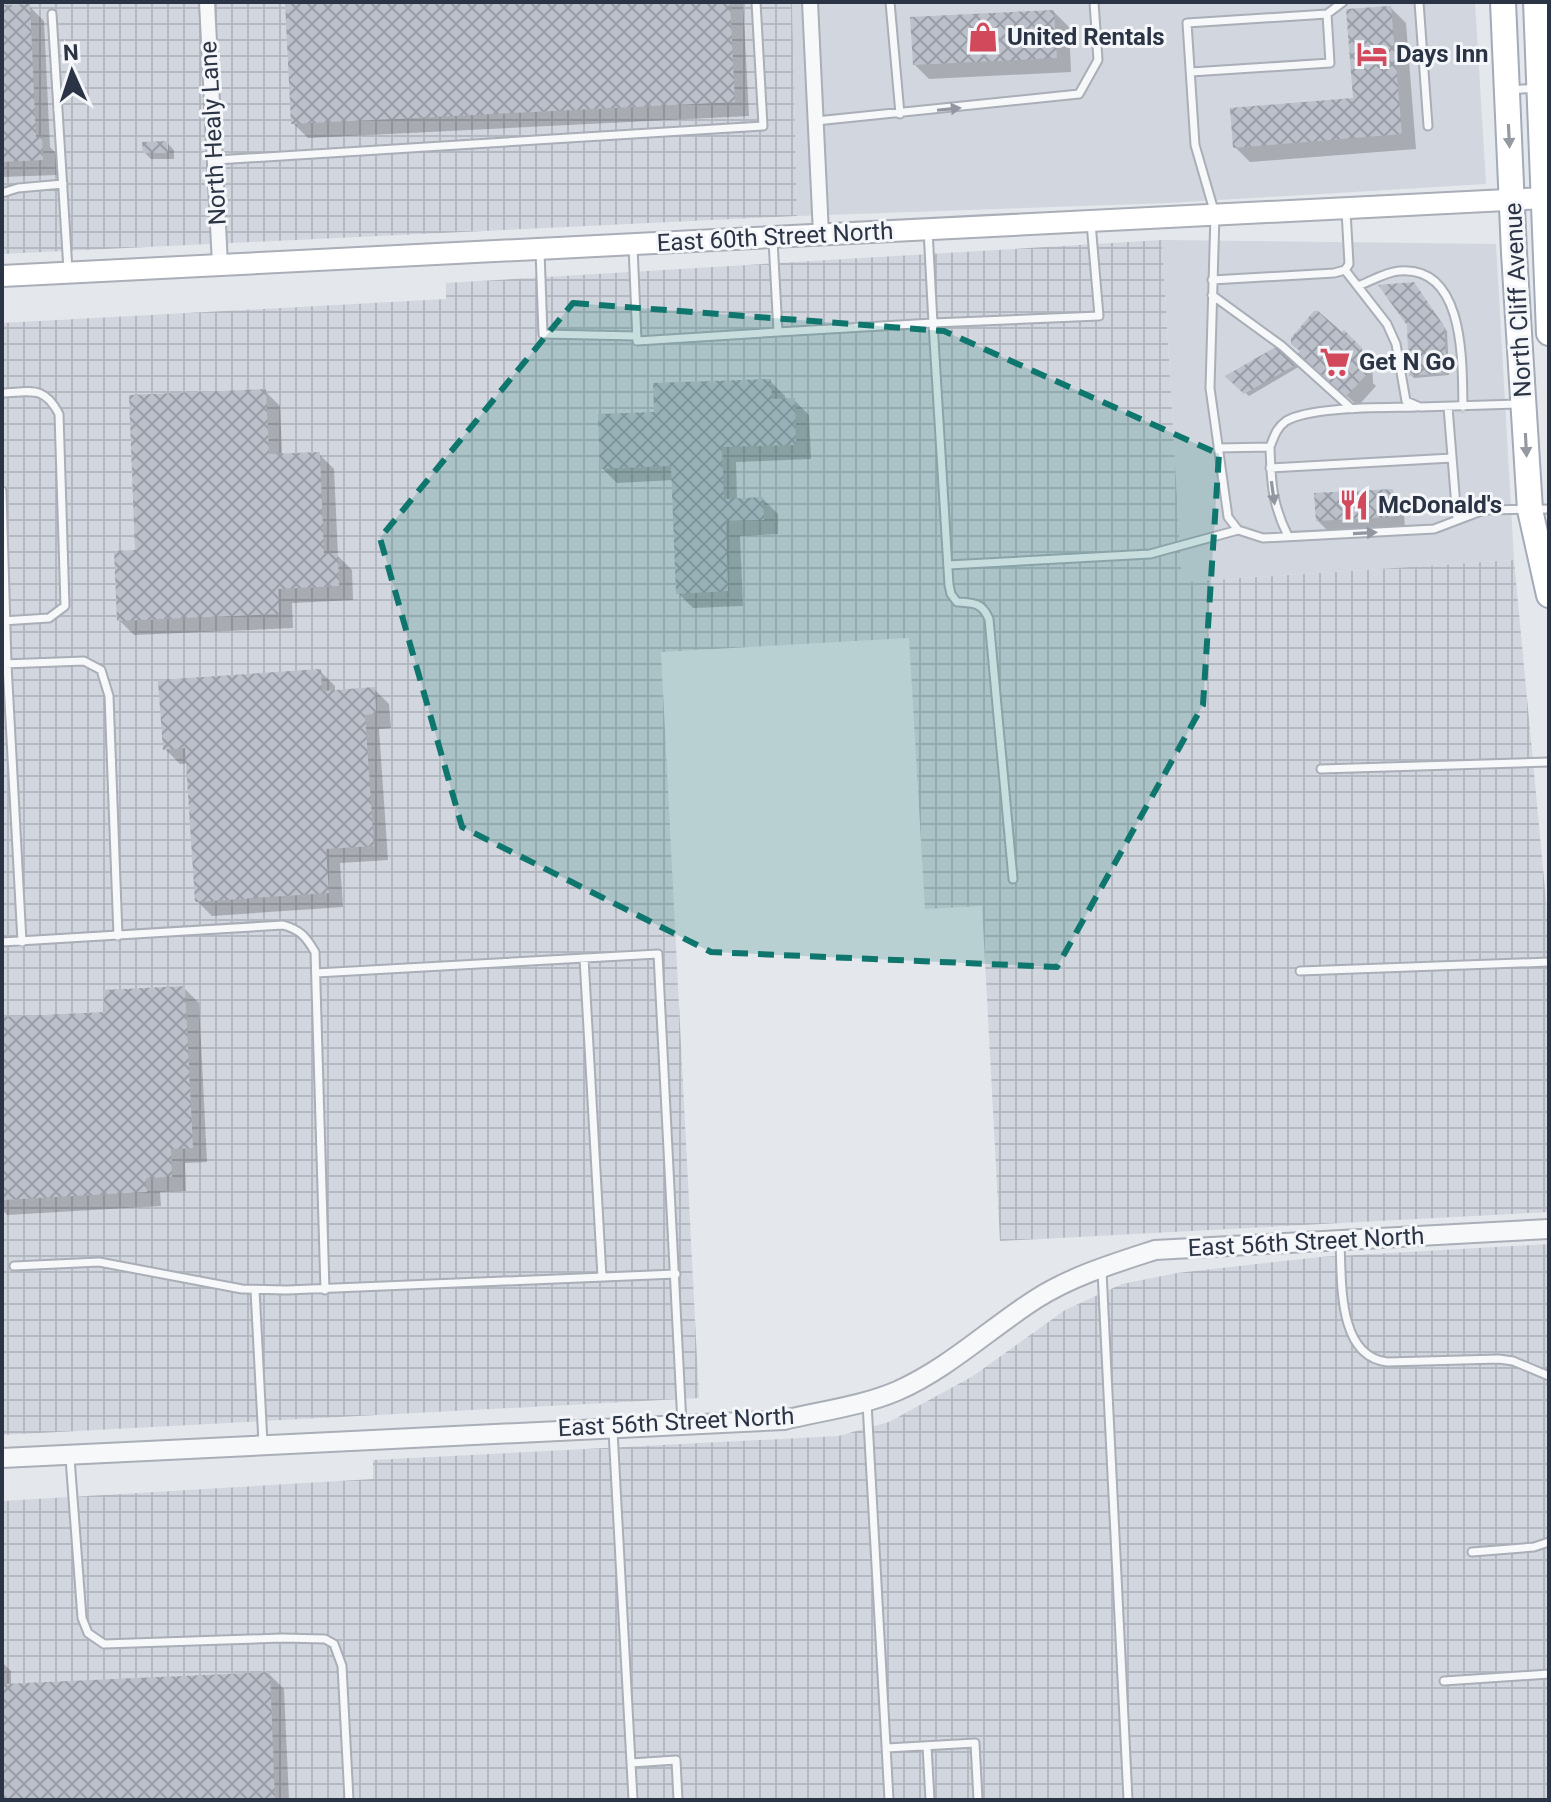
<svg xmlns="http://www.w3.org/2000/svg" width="1551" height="1802" viewBox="0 0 1551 1802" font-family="Roboto,sans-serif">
<defs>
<pattern id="industrial-grid" width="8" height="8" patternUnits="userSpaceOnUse" patternTransform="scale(2)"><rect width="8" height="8" fill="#d2d6de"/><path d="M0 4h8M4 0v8" fill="none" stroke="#b4b8c0"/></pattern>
<pattern id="building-cross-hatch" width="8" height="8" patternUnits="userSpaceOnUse" patternTransform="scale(2)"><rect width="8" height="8" fill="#bbc0ca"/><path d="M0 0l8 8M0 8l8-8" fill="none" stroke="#989da6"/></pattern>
</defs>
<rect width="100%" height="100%" fill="#e4e7ec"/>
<path fill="#d2d6de" d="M792,2H1475L1486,184L1169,203L797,216Z
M1162,240L1496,244L1514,560L1182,582Z"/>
<path fill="url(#industrial-grid)" d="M2,2H792L797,216L2,254Z
M1162,240L1182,582L1514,560L1546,900L1549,952V1212L1000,1241L982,906L925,909L909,638L661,652L699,1398L2,1435V323L446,299V283Z
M1549,1244V1800H2V1501L373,1479V1460L838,1436L889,1422L973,1376L1065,1310L1122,1284L1177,1273L1320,1257Z"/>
<path fill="#0003" d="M287,2H743L749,116L308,138L293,123Z
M29,6L44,21L50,147L56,153L57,175L2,177V7Z
M1391,8L1406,23L1416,149L1250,162L1235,147L1355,100Z
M1054,12L1069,27L1071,72L929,79L914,64Z
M167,143L174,150V159H151L144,152Z
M1416,288L1447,331L1449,375L1414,378L1411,375Z
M1344,333L1372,361L1373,383L1376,386L1358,406L1311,364Z
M1278,348L1300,366L1249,396L1228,377Z
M770,381L785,396V401L794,400L809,415L811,459L736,462L737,500L763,499L778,514V534L740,536L743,606L693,608L678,593L674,480L617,483L602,468L656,414Z
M265,391L280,406L282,455L319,454L334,469L338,556L352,570L353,600L292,603L293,628L134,635L119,620L138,552Z
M1392,491L1403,502L1405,528L1329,532L1318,521Z
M320,671L335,686V692L374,689L389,704L391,728L379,729L388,860L340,863L343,907L212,916L197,901L188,763L180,764L165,749Z
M184,988L199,1003L207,1162L185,1163L186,1191L160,1192L161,1206L7,1215L2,1209V1019L107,1014Z
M2,1662L11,1671V1686L269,1674L284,1689L289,1800H2Z"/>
<path fill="url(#building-cross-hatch)" d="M285,2H730L735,102L291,124Z
M30,4L36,137L42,136L43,160L2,162V5Z
M1391,6L1402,134L1233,148L1230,108L1353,98L1346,9Z
M1054,10L1057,58L913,65L910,17Z
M168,141V153H143L142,142Z
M1414,282L1444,326L1447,373L1409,376L1407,325L1378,285Z
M1314,311H1318L1342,332L1344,330L1362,348L1363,371L1367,374L1346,397L1297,354L1300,351L1291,344V338Z
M1279,345L1299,363L1244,394L1225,376Z
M771,379L772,399L795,398L796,445L722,447L724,499L763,497L764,520L726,521L728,591L676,594L671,466L600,469L598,414L654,412L653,383Z
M266,389L269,454L320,452L324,554L338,553L339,586L278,589L279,614L117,621L114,551L135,550L129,395Z
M1393,489L1394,517L1316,521L1314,493Z
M321,669L322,691L375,687L376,714L365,715L374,846L326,849L329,893L195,902L185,748L163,750L158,680Z
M185,986L193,1148L171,1149L172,1177L146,1178L147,1192L2,1200V1017L105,1012L103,990Z
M270,1672L275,1800H2V1684Z"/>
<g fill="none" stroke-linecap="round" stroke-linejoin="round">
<g stroke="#a9aeb7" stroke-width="11">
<path id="service" d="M890,2L900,114
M1343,2L1327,14L1187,23L1195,145L1215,214L1210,388L1228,517L1238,530L1263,538L1434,529L1484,510L1549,509
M1419,2L1428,126
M52,14L68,270
M1191,72L1330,63L1327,14
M1509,90L1537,88
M816,121L1079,94L1098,60L1094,2
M216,160L763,126L756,2
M2,193L18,188L63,184
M633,246L637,341L778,332L773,240
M540,251L543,334L637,336
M1345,270L1387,324L1396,344L1406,401L1420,407L1518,404
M1212,280L1334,273L1345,270L1349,264L1346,211
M1358,286C1371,281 1386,272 1399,271C1466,265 1462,364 1463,407
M1212,295L1282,346L1352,409
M778,332L933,323L928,230
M2,393C31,392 44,385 59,414L65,606L49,618L2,621
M1448,407L1457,519
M1270,447C1271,482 1272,504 1288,536
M1218,448L1270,447C1274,437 1276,428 1286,421C1311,406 1385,408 1416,407
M1270,468L1452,458
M2,491L7,664L22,942
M948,565L1150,554L1238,530
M4,664L84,661L101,670L109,696L118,936
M1321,769L1549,762
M1013,879L989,619C982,603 975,603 957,602L951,594L949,585L933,323L1099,316L1091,223
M2,942L283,925C301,930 306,937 315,952L325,1290
M584,958L602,1277
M1300,971L1549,962
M316,973L658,954L682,1424
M1340,1243C1342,1280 1337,1356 1387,1362L1499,1359L1513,1361L1549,1376
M14,1266L99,1262L242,1289L287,1290L676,1274
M1102,1271L1128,1800
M255,1290L263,1443
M867,1403L889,1800
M613,1431L633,1800
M70,1458L82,1618L88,1633L104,1644L282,1638L325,1639L334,1644L342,1666L349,1800
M1472,1552L1534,1547L1549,1542
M1444,1681L1549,1674
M927,1746L930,1800
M887,1748L975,1743L978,1800
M631,1763L676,1760L678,1800"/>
</g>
<g stroke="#a9aeb7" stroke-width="18">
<path id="minor" d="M207,2L220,265
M810,2L821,234"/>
</g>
<g stroke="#a9aeb7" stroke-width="22">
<path id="tertiary" d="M2,1458L784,1420C821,1411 862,1406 897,1391C949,1368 989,1329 1036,1299C1072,1276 1115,1263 1155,1250L1549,1229"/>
</g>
<g stroke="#a9aeb7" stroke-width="24">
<path id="secondary" d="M2,276L1545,198"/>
</g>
<g stroke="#a3abb8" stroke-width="28">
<path id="primary" d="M1503,2L1514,253L1530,510L1549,595
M1536,2L1549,333"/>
</g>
<use href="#service" stroke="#f7f8fa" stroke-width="7"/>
<use href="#minor" stroke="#f7f8fa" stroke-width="14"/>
<use href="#tertiary" stroke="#f7f8fa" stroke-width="18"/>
<use href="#secondary" stroke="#fff" stroke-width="20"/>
<use href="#primary" stroke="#fff" stroke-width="24"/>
</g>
<defs><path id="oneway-solid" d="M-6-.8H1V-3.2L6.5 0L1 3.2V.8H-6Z" transform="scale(2)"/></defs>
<g fill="#9196a0">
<use href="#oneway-solid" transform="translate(949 109) rotate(-6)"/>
<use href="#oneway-solid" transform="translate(1273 493) rotate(82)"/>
<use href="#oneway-solid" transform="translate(1365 533) rotate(-3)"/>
</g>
<g fill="#959aa2">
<use href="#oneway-solid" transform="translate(1509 136) rotate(87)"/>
<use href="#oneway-solid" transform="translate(1526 445) rotate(87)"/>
</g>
<path fill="#0f766e" fill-opacity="0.2" stroke="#0f766e" stroke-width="6" stroke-dasharray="16 10" stroke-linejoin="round" d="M573,303L944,331L1219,454L1203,705L1057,967L711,952L462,827L380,538Z"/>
<defs>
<g id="shop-bare" transform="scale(2.4)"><path d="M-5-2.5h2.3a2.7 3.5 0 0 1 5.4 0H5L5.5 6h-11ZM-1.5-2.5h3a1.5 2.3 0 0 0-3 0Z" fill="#d1495b" stroke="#f4f6f9" stroke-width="2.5" paint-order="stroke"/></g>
<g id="hotel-bare" transform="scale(2.4)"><path d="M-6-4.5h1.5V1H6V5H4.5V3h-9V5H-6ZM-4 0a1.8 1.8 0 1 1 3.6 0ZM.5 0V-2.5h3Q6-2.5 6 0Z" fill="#d1495b" stroke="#f4f6f9" stroke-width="2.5" paint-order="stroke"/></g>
<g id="supermarket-bare" transform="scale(2.4)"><path d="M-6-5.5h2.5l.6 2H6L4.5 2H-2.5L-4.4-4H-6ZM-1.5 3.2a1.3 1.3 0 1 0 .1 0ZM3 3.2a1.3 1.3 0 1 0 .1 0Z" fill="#d1495b" stroke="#f4f6f9" stroke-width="2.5" paint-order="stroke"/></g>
<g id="restaurant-bare" transform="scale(2.4)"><path d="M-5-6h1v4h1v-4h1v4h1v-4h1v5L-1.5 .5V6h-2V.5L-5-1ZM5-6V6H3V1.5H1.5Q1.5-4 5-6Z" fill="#d1495b" stroke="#f4f6f9" stroke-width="2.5" paint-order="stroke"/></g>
</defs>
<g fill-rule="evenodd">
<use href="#shop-bare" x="983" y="37"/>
<use href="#hotel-bare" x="1372" y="54"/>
<use href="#supermarket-bare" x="1335" y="362"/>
<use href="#restaurant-bare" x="1354" y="505"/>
</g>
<g text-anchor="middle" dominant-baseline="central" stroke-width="6" stroke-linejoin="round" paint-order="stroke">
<g font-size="24" font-weight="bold" fill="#2b3445" stroke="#f4f6f9" text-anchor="start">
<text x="1007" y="37">United Rentals</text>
<text x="1396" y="54">Days Inn</text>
<text x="1359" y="362">Get N Go</text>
<text x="1378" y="505">McDonald's</text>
</g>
<g font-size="24" fill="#2b3445" stroke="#f4f6f9">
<text transform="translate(213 133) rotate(-93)">North Healy Lane</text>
<text transform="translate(775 237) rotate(-3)">East 60th Street North</text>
<text transform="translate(1518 300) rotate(-93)">North Cliff Avenue</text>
<text transform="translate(1306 1242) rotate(-3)">East 56th Street North</text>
<text transform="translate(676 1422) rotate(-3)">East 56th Street North</text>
</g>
</g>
<rect width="1551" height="1802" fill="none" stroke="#2b3445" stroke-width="8"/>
<g transform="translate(72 72) rotate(357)" stroke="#f4f6f9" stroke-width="6" paint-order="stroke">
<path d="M0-6L14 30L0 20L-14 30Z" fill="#2b3445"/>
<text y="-12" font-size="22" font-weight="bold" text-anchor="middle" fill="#2b3445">N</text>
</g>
</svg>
